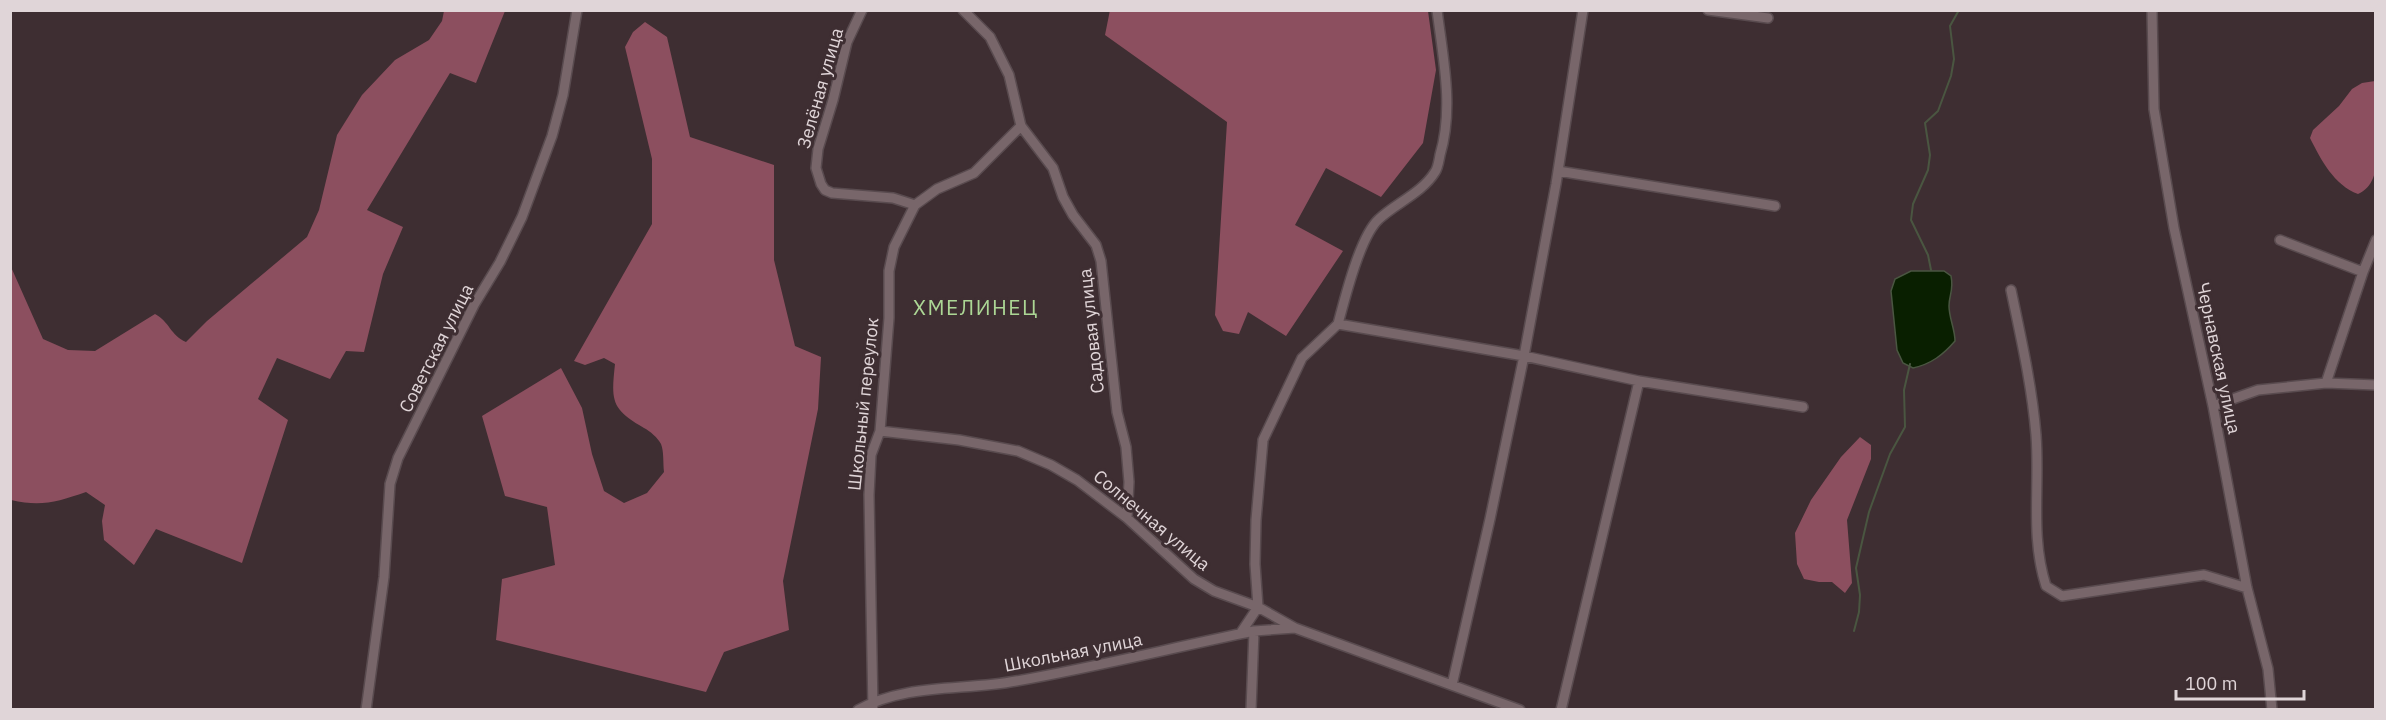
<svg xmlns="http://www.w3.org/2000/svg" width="2386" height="720" viewBox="0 0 2386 720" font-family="'IBM Plex Sans',sans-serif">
<rect width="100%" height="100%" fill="#3e2e32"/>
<path fill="#8c4f5f" d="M1110,10L1428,11L1436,70L1423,143L1381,197L1326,168L1295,225L1343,251L1286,336L1248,312L1239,334L1223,331L1215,315L1227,122L1105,35Z
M444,11H505L476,83L450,73L367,210L403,227L383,274L364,352L346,351L330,379L277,358L258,399L288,420L242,563L156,529L134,565L104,540L102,521L105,505L86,492C57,502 41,507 11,500V267L43,339L68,350L95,351L155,314C169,321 171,336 186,342L207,321L307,237L319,210L337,135L362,95L395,60L429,40L442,21Z
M645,22L667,37L690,137L774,165V260L795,346L821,357L818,409L783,581L789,630L724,652L706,692L496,640L502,579L555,565L547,507L505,496L482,416L561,368L582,408L592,454L604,491L624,503L647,493L664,472C663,464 664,451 661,444C658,438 650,431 644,428C611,409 611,401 615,364L604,358L585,365L574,361L652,224V159L625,47L633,32Z
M2375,81L2376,126L2374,130C2379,151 2380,185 2358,194C2334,185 2321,160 2310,138L2313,130L2339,106L2352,89L2362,83Z
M1860,437L1871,445V459L1847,520L1852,583L1845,593L1832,582H1819L1804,579L1797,564L1795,533L1811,500L1841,457Z"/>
<path fill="#091f00" stroke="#4a5641" stroke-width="1.5" d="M1911,271H1944L1951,276C1954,290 1949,295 1949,306C1949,318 1955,329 1955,341C1943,355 1931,364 1913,368L1903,363L1897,350L1891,291L1895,279Z"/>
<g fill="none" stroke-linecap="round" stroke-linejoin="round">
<path stroke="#4a5641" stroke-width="2" d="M1931,270L1928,255L1911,220L1913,204L1928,170L1930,155L1925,123L1938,111L1951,76L1954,59L1950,26L1959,10
M1854,631L1859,612L1860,595L1856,568L1869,512L1890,454L1905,427L1904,390L1910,364"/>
<g stroke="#594b4f" stroke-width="12">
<path id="minor" d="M862,10L847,42L833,100L818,149L816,168L821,184L825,190L832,193L893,198L915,205
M963,10L990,37L1009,75L1021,126L1053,168L1063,197L1073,215L1096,245L1101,261L1117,412L1126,447L1129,482L1127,518
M1708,10L1768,18
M2152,10L2154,109L2174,228L2213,406L2247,588L2268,669L2272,710
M1558,171L1775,206
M2280,240L2363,272
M2011,290C2021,338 2032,386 2036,435C2040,487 2030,536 2046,586L2062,596L2204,575L2247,588
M1338,324C1345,298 1360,236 1379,219C1396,203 1422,193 1435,172C1438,168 1439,160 1440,155C1454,108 1443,58 1437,10
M1639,381L1803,407
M2326,383L2363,272L2376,240
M2213,406L2258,390L2326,383L2376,385
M880,431L959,440L1018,451L1051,465L1077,480L1127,518L1194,579L1214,591L1258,607L1295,628L1520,710
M1240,634L1258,607L1255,564L1256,520L1263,440L1302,358L1338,324L1524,356L1490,519L1452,685
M366,710L384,577L390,484L398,458L474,305L500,262L522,217L552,136L563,95L577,10
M858,710C905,683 964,691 1016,681C1096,667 1175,647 1254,631L1295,628
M873,710L869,495L871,455L880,431L889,318V271L894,247L915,205L937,189L974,173L1021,126
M1251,710L1254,631
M1561,710L1639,381L1524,356L1556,184L1583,10"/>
</g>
<use href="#minor" stroke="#78666a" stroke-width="9"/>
</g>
<g text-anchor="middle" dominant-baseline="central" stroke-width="6" stroke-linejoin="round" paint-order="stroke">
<g font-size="18" fill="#e0d5d8" stroke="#3e2e32">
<text transform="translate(820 88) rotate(-74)">Зелёная улица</text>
<text transform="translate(1091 331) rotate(-96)">Садовая улица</text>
<text transform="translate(436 348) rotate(-63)">Советская улица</text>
<text transform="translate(2219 358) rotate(78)">Чернавская улица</text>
<text transform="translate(863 404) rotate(-84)">Школьный переулок</text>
<text transform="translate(1152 520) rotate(40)">Солнечная улица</text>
<text transform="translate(1073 652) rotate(-11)">Школьная улица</text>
</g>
<g font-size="21" letter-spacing="1.5" fill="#acd795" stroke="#3e2e32">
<text x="976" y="307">ХМЕЛИНЕЦ</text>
</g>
</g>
<rect width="2386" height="720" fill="none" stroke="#e0d5d8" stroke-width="24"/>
<path d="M2176 690v9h128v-9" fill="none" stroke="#e0d5d8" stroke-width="3"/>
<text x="2185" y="690" font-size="18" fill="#e0d5d8" stroke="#3e2e32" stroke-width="4.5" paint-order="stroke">100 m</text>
</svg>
